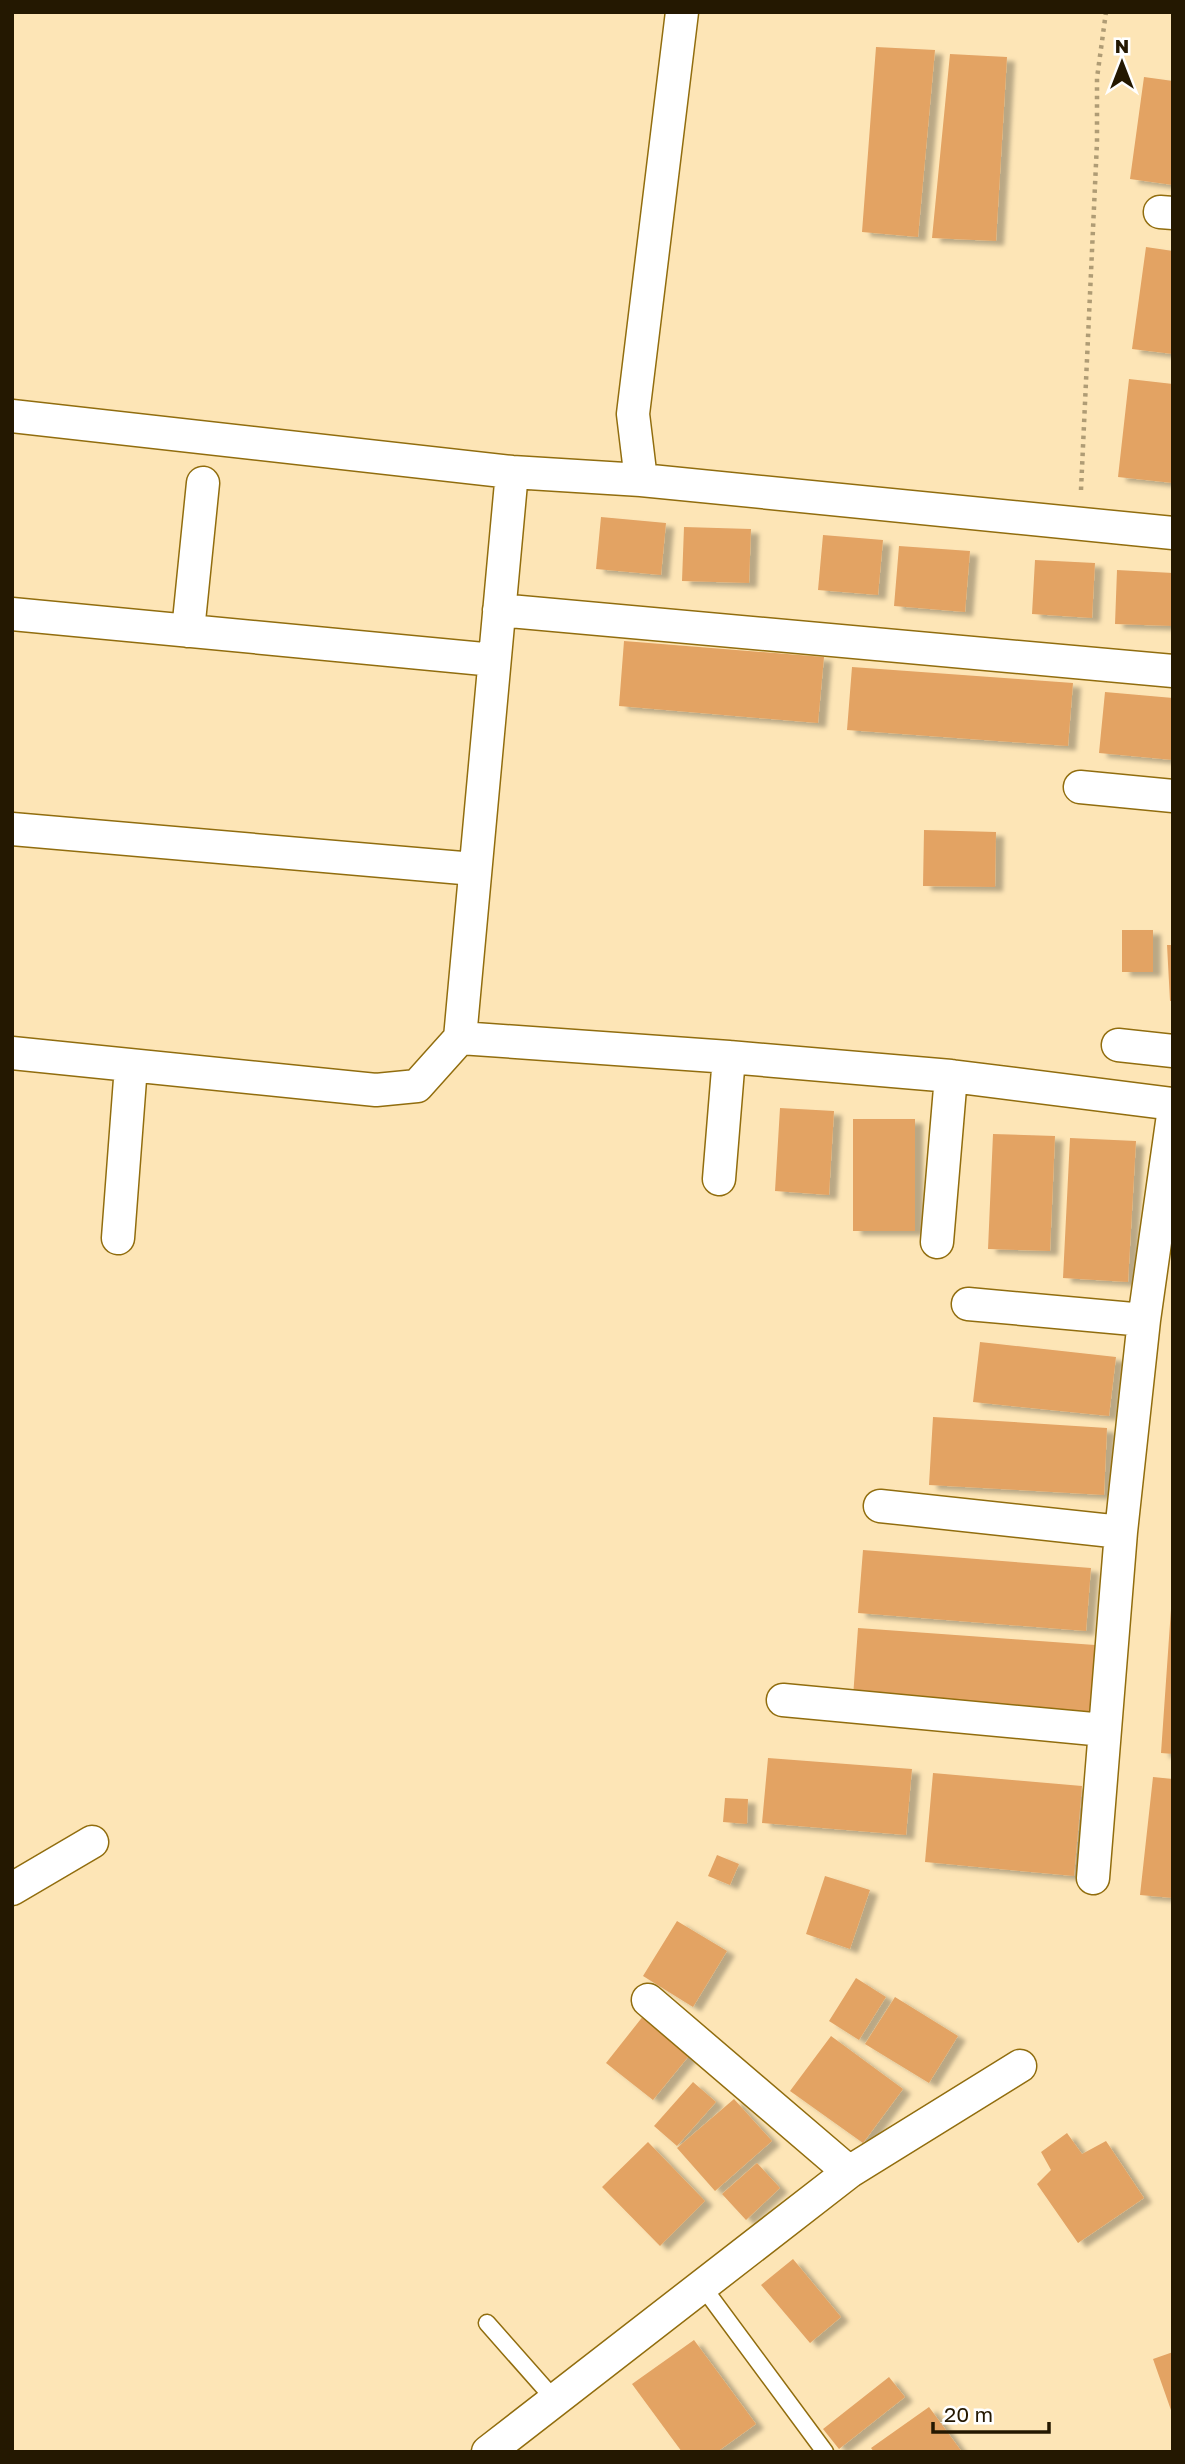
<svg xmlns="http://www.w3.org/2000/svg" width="1185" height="2464" viewBox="0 0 1185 2464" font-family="'Golos Text',sans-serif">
<defs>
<filter id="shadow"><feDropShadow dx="8" dy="4.5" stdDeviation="2" flood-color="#0004"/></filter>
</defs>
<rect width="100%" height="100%" fill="#fde5b6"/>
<path fill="#e3a364" filter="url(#shadow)" d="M876,47L935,50L918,237L862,232Z
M950,54L1007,57L996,241L932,238Z
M1144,77L1173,81V185L1130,179Z
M1146,247L1173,251V354L1132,349Z
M1129,379L1173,384V483L1118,477Z
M601,517L666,523L661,575L596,569Z
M684,527L751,529L749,583L682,581Z
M823,535L883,540L878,595L818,590Z
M899,546L970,551L965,612L894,606Z
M1035,560L1095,563L1092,618L1032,614Z
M1117,570L1173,573V626L1115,624Z
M624,641L824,657L818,723L619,706Z
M852,667L1073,683L1068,746L847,730Z
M1105,692L1173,698V760L1099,753Z
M924,830L996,832L995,887L923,886Z
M1122,930H1153V972H1122Z
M1167,945H1173V1001H1170Z
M780,1108L834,1111L829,1195L775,1191Z
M853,1119H915V1231H853Z
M993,1134L1055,1136L1050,1251L988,1249Z
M1070,1138L1136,1141L1128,1282L1063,1278Z
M980,1342L1116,1357L1109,1416L973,1402Z
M933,1417L1107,1428L1104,1495L929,1485Z
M863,1550L1091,1568L1086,1631L858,1613Z
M1171,1609H1173V1754L1161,1753Z
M858,1628L1095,1645L1090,1714L853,1697Z
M768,1758L912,1769L906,1835L762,1823Z
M933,1773L1082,1786L1074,1876L925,1862Z
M1153,1777L1173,1779V1898L1140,1895Z
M725,1798L748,1799L747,1824L723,1822Z
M717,1855L739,1864L730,1885L708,1876Z
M825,1876L870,1890L850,1949L806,1934Z
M677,1921L727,1951L693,2007L643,1976Z
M856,1978L886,1997L859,2040L829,2021Z
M895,1997L958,2036L929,2083L865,2044Z
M644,2015L692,2052L653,2100L606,2063Z
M831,2036L903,2089L863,2143L790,2091Z
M693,2082L716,2102L677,2146L654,2126Z
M734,2099L772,2141L715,2191L677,2148Z
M1067,2133L1082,2154L1106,2141L1144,2198L1078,2243L1037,2184L1051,2170L1041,2152Z
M648,2142L705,2201L660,2246L602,2187Z
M757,2163L780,2188L746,2220L722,2194Z
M793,2259L841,2317L810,2343L761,2285Z
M694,2340L756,2424L717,2452H682L632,2384Z
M1173,2352V2413H1172L1153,2359Z
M889,2377L905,2397L839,2449L823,2429Z
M929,2407L962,2452H874L871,2448Z"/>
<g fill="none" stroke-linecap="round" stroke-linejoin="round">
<g stroke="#916d0e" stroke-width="19">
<path id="service" d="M703,2287L825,2452
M487,2323L555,2400"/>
</g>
<g stroke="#916d0e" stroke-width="35">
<path id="minor" d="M1160,212L1173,213
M12,416L512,472L641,480L1173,533
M641,480L633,414L682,12
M499,610L1173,671
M12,614L494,660
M188,631L203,483
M1080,787L1173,796
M12,829L474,869
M460,1038L729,1057L951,1076L1173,1104
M1118,1045L1173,1051
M12,1053L376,1090L417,1086L460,1038L512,472
M719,1179L729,1057
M118,1238L131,1066
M937,1242L951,1076
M968,1304L1144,1320
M880,1506L1121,1532
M783,1700L1104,1730
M1093,1878L1121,1532L1144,1320L1173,1115
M12,1889L92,1842
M648,2000L849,2172
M488,2452L849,2172L1020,2066"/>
</g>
<path stroke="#af9c75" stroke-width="4.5" stroke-dasharray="3.5 5" stroke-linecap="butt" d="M1081,490L1097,142V78L1106,12"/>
<use href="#service" stroke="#fff" stroke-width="16"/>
<use href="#minor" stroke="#fff" stroke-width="32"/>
</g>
<rect width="1185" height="2464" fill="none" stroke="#241801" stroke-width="28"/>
<g transform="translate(1122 63)" stroke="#ffffff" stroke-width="5" paint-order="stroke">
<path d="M0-5L12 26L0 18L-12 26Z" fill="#241801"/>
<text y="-10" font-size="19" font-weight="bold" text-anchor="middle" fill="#241801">N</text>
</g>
<path d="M933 2422v10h116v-10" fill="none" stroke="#241801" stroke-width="3.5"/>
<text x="944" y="2422" font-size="21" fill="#241801" stroke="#ffffff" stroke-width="5" paint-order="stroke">20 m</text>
</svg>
